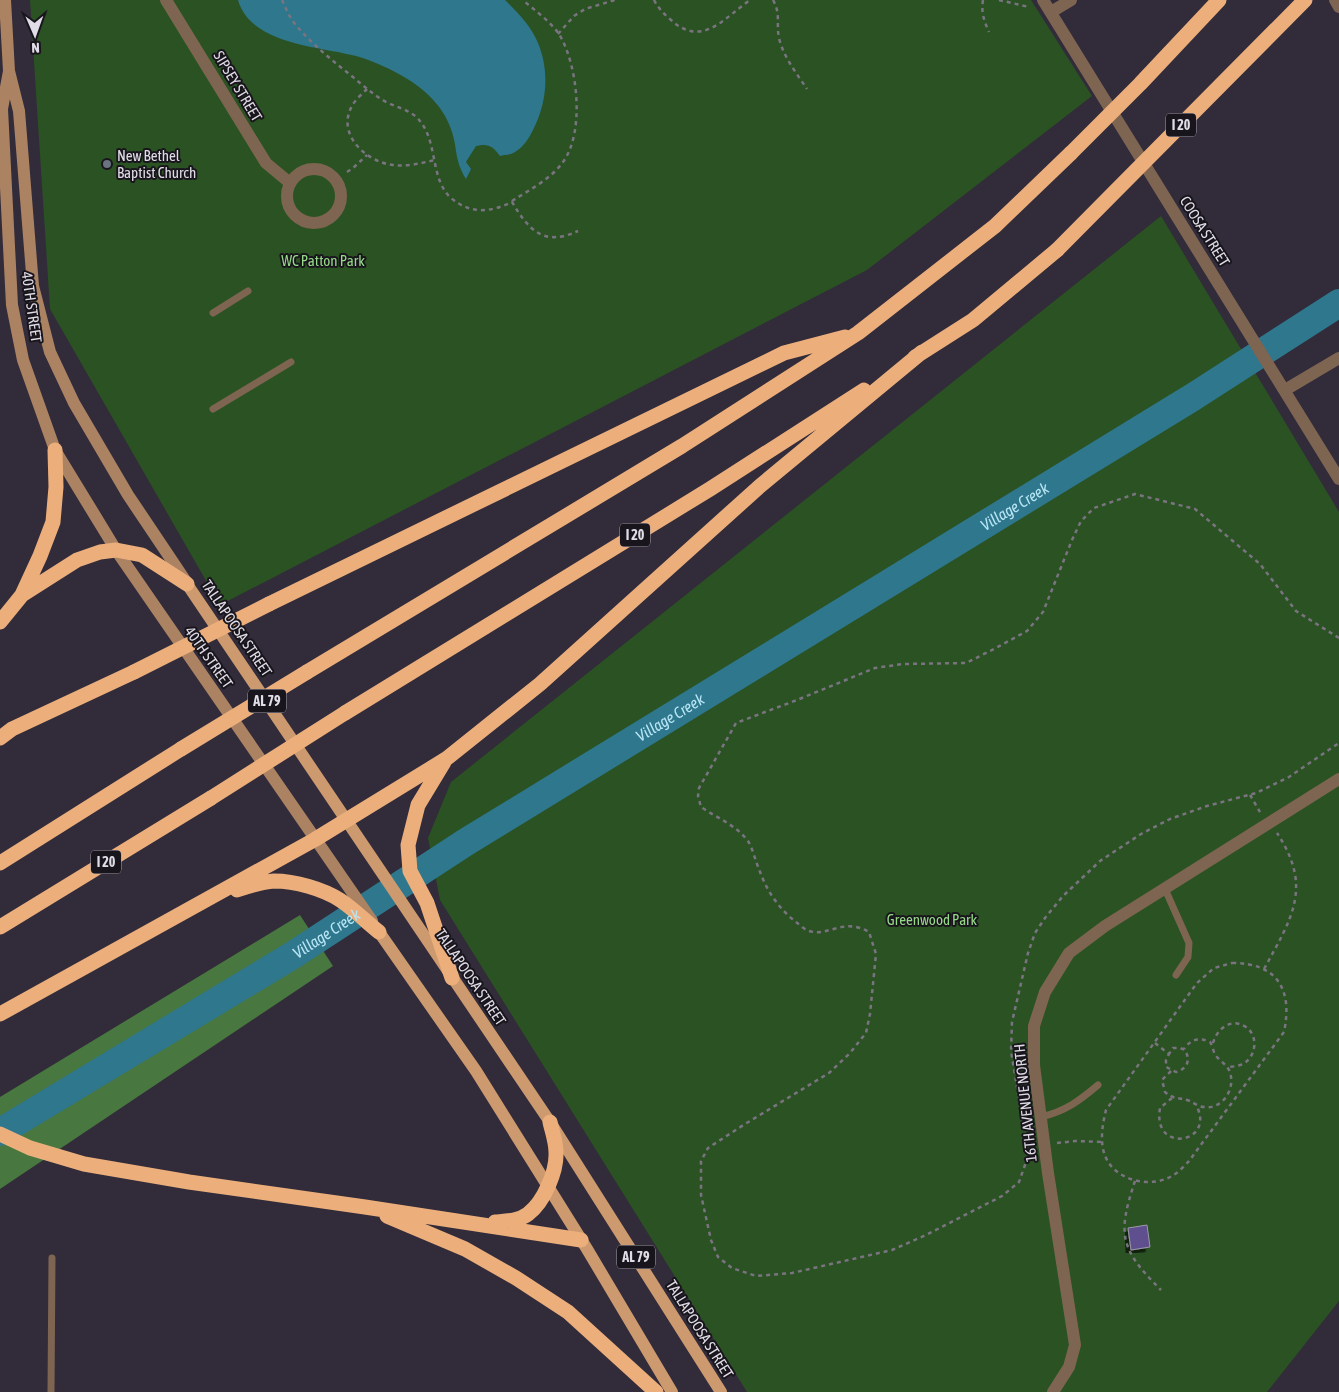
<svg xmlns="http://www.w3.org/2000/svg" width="1339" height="1392" viewBox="0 0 1339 1392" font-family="'Asap Condensed',sans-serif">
<defs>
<filter id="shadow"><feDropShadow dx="-4.5" dy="4.5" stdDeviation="0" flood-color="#0009"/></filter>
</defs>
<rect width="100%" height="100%" fill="#322b3a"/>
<path fill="#2b5223" d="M30,0H1031L1092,96L867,270L220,605L50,309Z
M1161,216L1339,512V1301L1267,1392H747L440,900L428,838L451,782Z"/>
<path fill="#48773f" d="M300,915L333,966L0,1189V1097Z"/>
<path fill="#2e778d" d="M238,0H505C518,13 531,26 538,43C550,72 547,104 532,132C528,140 521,150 511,154C508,155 503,155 500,156C493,146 488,143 476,146L466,162L471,169L466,179C454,159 458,151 452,132C445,109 428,92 409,80C393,70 374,61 356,56C319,46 251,45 238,0Z"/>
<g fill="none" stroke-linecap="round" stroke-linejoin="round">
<path stroke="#2e778d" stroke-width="28" id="s1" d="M0,1132L293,955L466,842L1193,397L1339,303"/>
</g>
<path fill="#5f508e" stroke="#9b98aa" filter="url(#shadow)" d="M1147,1225L1150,1247L1131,1250L1128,1228Z"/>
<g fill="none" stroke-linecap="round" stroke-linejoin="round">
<path stroke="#7a7481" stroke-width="2.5" stroke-dasharray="4 4" stroke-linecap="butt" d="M282,0C286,8 289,17 295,24C310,42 329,58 348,73C359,82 369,91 381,99C393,107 411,109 420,121C438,143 430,179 451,198C471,215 491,212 512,202C529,230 543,247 578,231
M654,0C658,8 664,14 671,20C702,48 723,19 750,0
M773,0C781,14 776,23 779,38C783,56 797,74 807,89
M983,0C981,12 984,21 989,32
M999,0L1029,7
M558,34L574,16L585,9L615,0
M367,89C362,94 355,100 352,106C336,134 366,162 393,165C407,167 421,163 435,160
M347,172L353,168L367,155
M512,201C529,190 551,179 563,162C585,132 578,65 559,34C550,21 534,10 523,0
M1339,638L1296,611L1260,564L1195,509L1135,494L1094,508L1081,521L1072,540L1043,612L1027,631L994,649L966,663L903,664L875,668L797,700L736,723L699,788L698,796L701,807C717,818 736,825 748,841C753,849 755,860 759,869C766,890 779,909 796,922C800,925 805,930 809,931C829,937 843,917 869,932L876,954L870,1014L866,1033L850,1053L829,1073L745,1124L708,1148L701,1161V1195L711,1240L718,1257L732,1268L756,1276L792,1273L892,1250L926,1235L1002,1196L1019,1182L1025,1165L1027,1147L1011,1051L1012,1022L1028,953L1035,933L1045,918L1063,896L1100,861L1141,834L1170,819L1207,806L1256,793L1289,777L1339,743
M1250,795L1260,812
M1232,963C1277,963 1293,989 1284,1032L1189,1161C1185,1165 1180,1171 1175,1174C1154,1189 1119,1182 1107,1160C1099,1145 1102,1126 1106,1110L1197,983L1214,968Z
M1264,969C1292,918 1313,887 1277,833
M1155,1043L1169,1054L1166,1060V1067L1176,1072C1187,1069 1191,1061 1185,1050L1180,1048H1173L1169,1054
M1213,1043C1217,1029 1231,1017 1246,1027C1259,1036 1256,1057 1243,1064C1238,1066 1232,1067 1227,1067
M1171,1071L1162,1080L1165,1092C1174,1100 1179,1097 1190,1101C1194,1103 1199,1107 1204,1107C1223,1110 1237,1087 1229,1070C1226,1064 1220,1061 1216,1056C1213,1052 1213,1046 1210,1042C1199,1037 1191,1039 1184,1049
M1172,1098L1160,1108C1153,1148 1199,1145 1200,1121C1201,1116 1198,1110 1197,1105
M1057,1143L1076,1141L1103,1142
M1135,1181C1117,1235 1120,1249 1161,1290"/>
<path stroke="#7e6551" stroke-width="7" d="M213,313L248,291
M213,409L291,362
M1165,889L1189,943L1188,957L1176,975
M1041,1117C1066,1111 1079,1101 1098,1085
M51,1392L52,1258"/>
<path stroke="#7e6551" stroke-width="12" d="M166,0L266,163L290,183
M1043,0L1339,479
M1335,0L1339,7
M1051,12L1071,0
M287 196a27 27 0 1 1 54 0a27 27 0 1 1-54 0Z
M1285,390L1339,358
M1053,1392L1069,1367L1075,1345L1048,1173L1034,1065V1026L1045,992L1069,953L1105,926L1339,779"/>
<path stroke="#ab8362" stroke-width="12" d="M5,0L9,71L19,111L33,286L50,352L74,403L128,495L187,583
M9,71L2,109L12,305L23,360L55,450L116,550L372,921"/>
<path stroke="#cd9a6f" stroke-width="12" d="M187,584L550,1122L721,1392
M379,932L476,1071L587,1249L672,1392"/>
<path stroke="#ecaf7b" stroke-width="15" d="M915,357L973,320L1057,250
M22,595L77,560L100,552L116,550L142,555L187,584
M269,604L784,353L845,337
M0,622L22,595L40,556L53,522L56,487L55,450
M307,672L682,446L858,333L995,226L1071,153
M345,713L710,489L864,390
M0,738L12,729L134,672
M444,762L418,805L408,845L410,871L427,903L452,978
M0,863L181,749
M237,890C249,886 261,882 274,881C295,881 323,889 340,900C354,909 366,922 379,932
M0,927L211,798
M0,1014L314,840L446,759L540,684L760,486L922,352
M0,1134L30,1148L84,1164L189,1182L365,1207L581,1240
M387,1216L465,1249L516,1278L568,1312L656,1392
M495,1222C506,1221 519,1221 528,1214C544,1202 557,1171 556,1152C556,1142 552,1131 550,1122"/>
<path stroke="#ecaf7b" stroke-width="15" d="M1071,153L1140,84L1219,0
M1057,250L1305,0
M134,672L269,604
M181,749L307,672
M211,798L345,713"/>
</g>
<circle fill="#6b7280" stroke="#18151c" stroke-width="2" cx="107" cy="164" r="5"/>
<g text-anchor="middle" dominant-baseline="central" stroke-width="4" stroke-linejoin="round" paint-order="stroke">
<g fill="#18151c" stroke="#a5a1aa" stroke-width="1">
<rect x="1166" y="113.5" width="30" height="23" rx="4"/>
<rect x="620" y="523.5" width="30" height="23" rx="4"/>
<rect x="248" y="689.5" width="38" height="23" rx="4"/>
<rect x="91" y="850.5" width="30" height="23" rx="4"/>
<rect x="617" y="1245.5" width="38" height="23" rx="4"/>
</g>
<g font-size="14" font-weight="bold" fill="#e1dde7">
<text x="1181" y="125">I 20</text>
<text x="635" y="535">I 20</text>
<text x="267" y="701">AL 79</text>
<text x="106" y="862">I 20</text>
<text x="636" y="1257">AL 79</text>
</g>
<g font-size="15" fill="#e1dde7" stroke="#18151c">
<text transform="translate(238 86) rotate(59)">SIPSEY STREET</text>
<text transform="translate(1205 231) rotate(58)">COOSA STREET</text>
<text transform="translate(32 307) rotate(82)">40TH STREET</text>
<text transform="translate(237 628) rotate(56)">TALLAPOOSA STREET</text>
<text transform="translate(209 657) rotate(55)">40TH STREET</text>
<text transform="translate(471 977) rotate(56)">TALLAPOOSA STREET</text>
<text transform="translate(1025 1103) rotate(-96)">16TH AVENUE NORTH</text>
<text transform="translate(700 1329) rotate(58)">TALLAPOOSA STREET</text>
</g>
<g font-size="15" fill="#e1dde7" stroke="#18151c" text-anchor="start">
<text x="117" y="155">New Bethel<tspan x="117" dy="17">Baptist Church</tspan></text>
</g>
<g font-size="15" fill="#96d988" stroke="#18151c">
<text x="323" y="260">WC Patton Park</text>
<text x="932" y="919">Greenwood Park</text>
</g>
<g font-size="16" font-style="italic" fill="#b9e6f6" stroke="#18151c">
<text stroke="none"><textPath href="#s1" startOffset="1192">Village Creek</textPath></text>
<text stroke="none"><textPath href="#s1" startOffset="788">Village Creek</textPath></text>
<text stroke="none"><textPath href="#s1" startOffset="382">Village Creek</textPath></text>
</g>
</g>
<g transform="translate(35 35) rotate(178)" stroke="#18151c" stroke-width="4" paint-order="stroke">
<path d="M0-4L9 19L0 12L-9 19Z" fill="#e1dde7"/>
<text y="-8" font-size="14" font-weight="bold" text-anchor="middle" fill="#e1dde7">N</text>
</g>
</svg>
